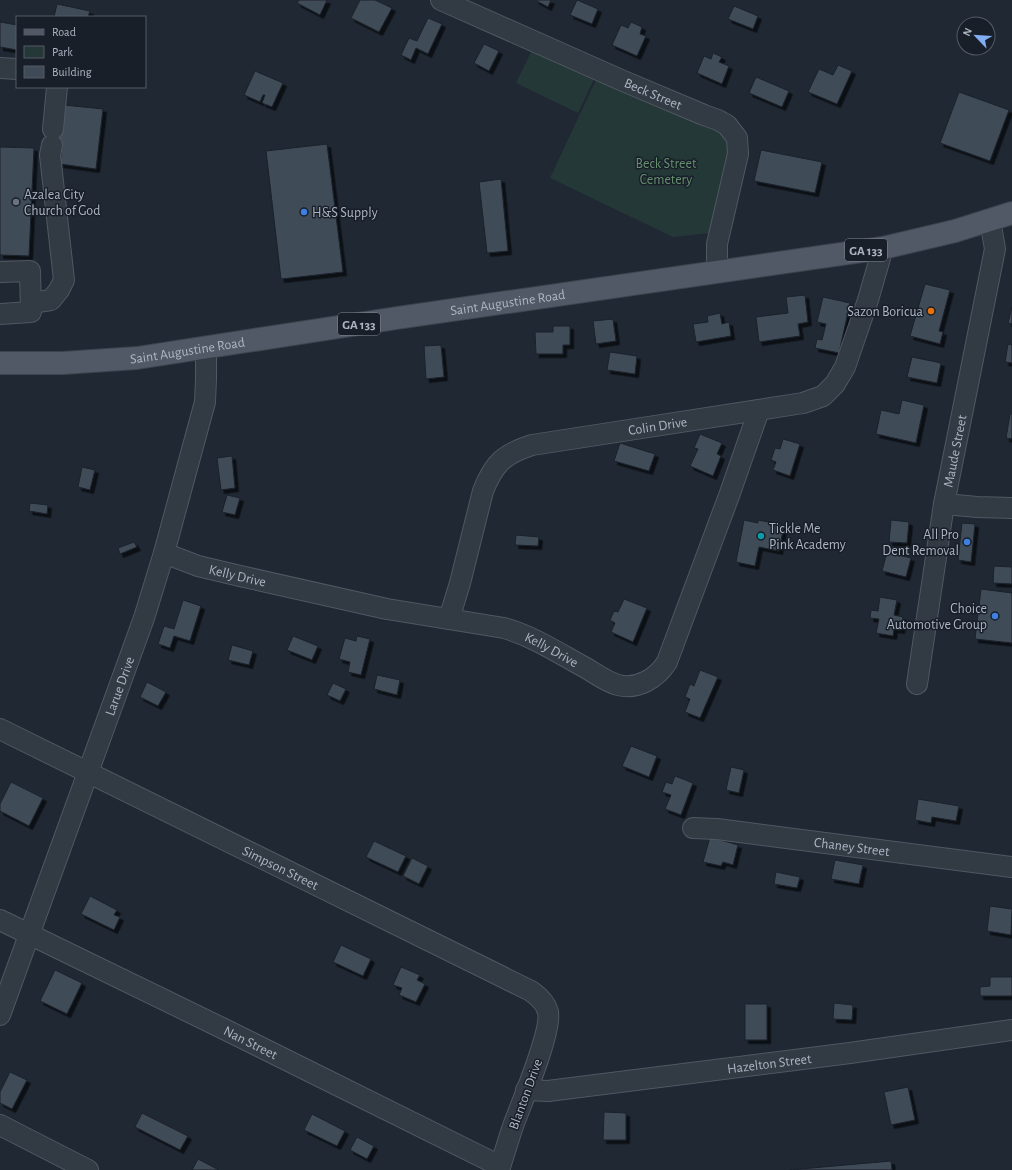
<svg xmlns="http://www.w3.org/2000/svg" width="1012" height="1170" viewBox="0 0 1012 1170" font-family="'Alegreya Sans',sans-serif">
<defs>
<filter id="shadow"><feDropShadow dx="3.5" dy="3.5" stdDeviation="0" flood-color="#0009"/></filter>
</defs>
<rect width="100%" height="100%" fill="#1f2833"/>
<path fill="#253838" d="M533 48 595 77 578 113 516 83Z
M597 78 723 134 729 145 731 157 710 233 673 237 550 178Z"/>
<path fill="#404b58" stroke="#1a212b" filter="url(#shadow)" d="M299 0H327L320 15 297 3Z
M360 0H375L392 8 379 32 351 18Z
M535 0H551L548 7Z
M577 0 598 9 592 24 570 15Z
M57 4 90 11 88 17H54Z
M734 6 758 16 753 29 728 19Z
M428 18 442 24 428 54 416 48 411 60 401 55 409 38 417 41Z
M0 22 17 25V50L0 47Z
M631 22 642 27 640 34 646 36 637 56 612 45 621 25 628 28Z
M484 44 499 51 489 71 474 63Z
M713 53 722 57 719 62 729 66 722 84 697 73 704 56 711 59Z
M838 65 852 71 837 104 808 92 819 69 833 75Z
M255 71 283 83 272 107 262 103 265 95H263L260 102 244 95Z
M756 77 789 91 782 107 749 93Z
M959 92 1009 110 990 161 940 143Z
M64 105 103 109 96 169 60 164 62 146 45 144 47 128Z
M327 144 343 272 281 279 266 151Z
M0 147 34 148 29 256 0 255Z
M761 150 822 162 815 193 754 181Z
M501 179 508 251 487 253 479 182Z
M925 284 950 290 939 331 943 332 940 344 910 336Z
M805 295 808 322 798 324 800 336 759 342 756 317 788 313 786 297Z
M823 297 850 303 839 353 815 348 817 339 822 340 826 324 817 322Z
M1012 307V324L1008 323Z
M720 313 722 324 729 322 731 336 696 342 693 324 708 322 707 316Z
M613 319 616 341 596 344 593 321Z
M553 326H570V345H563V354H536L535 332H553Z
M1008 344 1012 345V363L1005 362Z
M441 345 444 377 426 379 424 346Z
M610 352 637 356 635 374 607 370Z
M912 357 941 363 937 383 907 377Z
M902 400 924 405 916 443 876 434 881 410 899 414Z
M1010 414H1012V439L1006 438Z
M700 434 722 443 717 454 721 456 713 476 690 466 698 449 694 448Z
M783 439 800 444 790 476 773 470 776 462 771 460 775 448 780 449Z
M620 443 655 454 649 471 614 461Z
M232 456 235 488 221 490 217 458Z
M82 467 95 470 90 490 78 487Z
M227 495 240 498 235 515 222 512Z
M30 503 48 505 47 514 29 511Z
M744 520 758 523V520L784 525 779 551 759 547 755 566 736 562Z
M891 520 909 522 907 543 889 542Z
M962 523 975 524 971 562 958 560Z
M516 535 539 537 538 546 515 545Z
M134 542 137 547 120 554 118 548Z
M887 552 911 558 906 577 882 571Z
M994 566 1012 567V584L993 583Z
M981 589 1012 593V643L975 639Z
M880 597 897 600 894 615 903 617 901 630 894 629 893 636 876 633 879 619 870 618 871 610 878 611Z
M624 599 647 608 633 642 611 632 615 623 610 620 614 611 618 612Z
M183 600 201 606 190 641 174 636 170 648 158 644 164 626 174 629Z
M293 636 318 646 312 660 287 650Z
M357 636 370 639 361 675 348 672 350 662 339 659 345 638 356 641Z
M232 645 253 651 249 665 228 660Z
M700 670 718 677 700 718 685 712 690 699 685 697 690 684 694 686Z
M377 675 400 680 397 695 374 689Z
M147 682 166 692 158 706 140 697Z
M333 683 346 689 340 701 327 695Z
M631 746 657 756 649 777 622 766Z
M731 767 744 770 739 793 726 790Z
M675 776 693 783 681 815 665 809 671 795 662 792 666 782 672 784Z
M11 782 43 798 29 826 0 811V804Z
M918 799 959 806 956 821 932 817 931 823 915 820Z
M710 837 738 845 733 865 723 862 721 866 703 862Z
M374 841 406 856 398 872 366 857Z
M412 858 428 866 419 884 403 876Z
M835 860 863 865 859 884 831 879Z
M776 872 800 877 797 888 774 884Z
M90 896 117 910 114 915 120 917 114 930 81 914Z
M990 906 1012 909 1011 935 987 931Z
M341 945 371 959 363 976 333 962Z
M401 967 420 975 417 980 425 984 416 1002 399 995 402 988 393 985Z
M55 970 82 983 67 1014 40 1001Z
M990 977H1012V996H980V987L990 986Z
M834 1003 853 1005 852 1020 833 1019Z
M745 1004H767V1040H745Z
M10 1072 27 1080 12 1109 0 1103V1092Z
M908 1087 915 1120 891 1125 884 1092Z
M604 1112 626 1113V1140H603Z
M142 1113 188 1136 180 1150 135 1127Z
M312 1114 345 1131 337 1146 304 1130Z
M357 1137 374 1146 367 1159 350 1150Z
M198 1159 219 1170H192Z
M891 1161 892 1170H789Z"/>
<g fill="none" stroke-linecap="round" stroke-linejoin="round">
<defs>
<g id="minor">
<path id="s1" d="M441 0 621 80 704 115 718 120 727 125 737 138 738 154 717 244V271"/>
<path d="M0 68 17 69"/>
<path d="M53 129 57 87"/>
<path d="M0 272 30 271 31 312 0 314"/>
<path d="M31 303 51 300 59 290 64 280 50 155 52 145"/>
<path d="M944 504 977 507 1012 508"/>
<path id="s2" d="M164 553 198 566 240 576 387 609 504 628C533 636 560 654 586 668 596 674 607 682 618 685 638 690 657 678 667 662L730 493 759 410"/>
<path id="s3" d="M449 619 460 583 483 491C494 463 504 454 532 445L803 403 823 396 835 384 845 367 868 300 883 248"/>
<path id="s4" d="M917 684 944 504 995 249 990 220"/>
<path id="s5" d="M0 729 531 991C538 996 546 1003 548 1012 552 1032 521 1104 513 1126 508 1141 504 1155 499 1170"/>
<path id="s6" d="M693 828 717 829 1012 867"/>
<path id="s7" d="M0 920 222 1028 500 1166"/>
<path id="s8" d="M0 1015 144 618 164 553 205 402 206 379V348"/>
<path id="s9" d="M526 1090 548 1091 850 1053 1012 1030"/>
<path d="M0 1125 88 1170"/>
</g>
<g id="major">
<path id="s10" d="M0 363H63L137 358 397 318 883 248 955 231 1012 213"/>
</g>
</defs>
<use href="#minor" stroke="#505863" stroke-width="22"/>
<use href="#major" stroke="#3c434e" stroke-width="24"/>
<use href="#minor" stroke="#323a44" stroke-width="20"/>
<use href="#major" stroke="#505965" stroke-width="22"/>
</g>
<circle fill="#6b7280" stroke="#181f29" stroke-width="1.5" cx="16" cy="202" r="4"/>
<g fill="#3f7fe0" stroke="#181f29" stroke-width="1.5">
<circle cx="304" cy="212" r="4"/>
<circle cx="967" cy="542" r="4"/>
<circle cx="995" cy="616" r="4"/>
</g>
<circle fill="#e8710a" stroke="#181f29" stroke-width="1.5" cx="931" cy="311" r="4"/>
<circle fill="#0f9aa8" stroke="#181f29" stroke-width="1.5" cx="761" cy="536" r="4"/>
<g text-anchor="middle" stroke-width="3" stroke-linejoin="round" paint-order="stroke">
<g fill="#181f29" stroke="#808894" stroke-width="1">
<rect x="845" y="239" width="42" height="22" rx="3"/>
<rect x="338" y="313" width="42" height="22" rx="3"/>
</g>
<g font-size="13" font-weight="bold" fill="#acb5c2">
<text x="866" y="255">GA 133</text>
<text x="359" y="329">GA 133</text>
</g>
<g font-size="14" fill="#acb5c2" stroke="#181f29">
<text dy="5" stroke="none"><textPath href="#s1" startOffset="232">Beck Street</textPath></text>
<text dy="5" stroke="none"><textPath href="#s10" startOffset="512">Saint Augustine Road</textPath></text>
<text dy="5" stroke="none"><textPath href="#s10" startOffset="188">Saint Augustine Road</textPath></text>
<text dy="5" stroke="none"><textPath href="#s3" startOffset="330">Colin Drive</textPath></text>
<text dy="5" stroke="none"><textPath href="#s4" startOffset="236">Maude Street</textPath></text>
<text dy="5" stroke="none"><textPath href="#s2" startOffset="77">Kelly Drive</textPath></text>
<text dy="5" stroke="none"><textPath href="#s2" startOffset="401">Kelly Drive</textPath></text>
<text dy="5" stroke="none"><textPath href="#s8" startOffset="350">Larue Drive</textPath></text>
<text dy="5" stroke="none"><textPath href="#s6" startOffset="160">Chaney Street</textPath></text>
<text dy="5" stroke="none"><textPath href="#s5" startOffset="313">Simpson Street</textPath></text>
<text dy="5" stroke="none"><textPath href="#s7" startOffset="279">Nan Street</textPath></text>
<text dy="5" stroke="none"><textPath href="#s9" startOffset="245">Hazelton Street</textPath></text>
<text transform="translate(525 1094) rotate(-70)" y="5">Blanton Drive</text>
</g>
<g font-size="14" fill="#66906f" stroke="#181f29">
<text x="666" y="168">Beck Street<tspan x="666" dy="16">Cemetery</tspan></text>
</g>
<g font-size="14" fill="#acb5c2" stroke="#181f29" text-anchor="start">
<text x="24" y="199">Azalea City<tspan x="24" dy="16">Church of God</tspan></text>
<text x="312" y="217">H&amp;S Supply</text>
<text x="923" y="316" text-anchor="end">Sazon Boricua</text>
<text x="769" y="533">Tickle Me<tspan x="769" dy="16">Pink Academy</tspan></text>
<text x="959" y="539" text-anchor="end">All Pro<tspan x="959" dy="16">Dent Removal</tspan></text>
<text x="987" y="613" text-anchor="end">Choice<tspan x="987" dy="16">Automotive Group</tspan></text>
</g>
</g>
<rect x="16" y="16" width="130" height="72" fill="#181f29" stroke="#535b66"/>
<rect x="24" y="29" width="20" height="6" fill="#505965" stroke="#535b66"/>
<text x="52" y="36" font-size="12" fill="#acb5c2">Road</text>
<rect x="24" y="46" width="20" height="12" fill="#253838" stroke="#535b66"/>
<text x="52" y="56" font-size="12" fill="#acb5c2">Park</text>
<rect x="24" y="66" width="20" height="12" fill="#404b58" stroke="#535b66"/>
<text x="52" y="76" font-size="12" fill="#acb5c2">Building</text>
<g transform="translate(976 36) rotate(295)"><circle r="19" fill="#181f29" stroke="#535b66"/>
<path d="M0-3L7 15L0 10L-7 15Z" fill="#81adf2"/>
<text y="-6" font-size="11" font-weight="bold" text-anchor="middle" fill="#acb5c2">N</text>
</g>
</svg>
